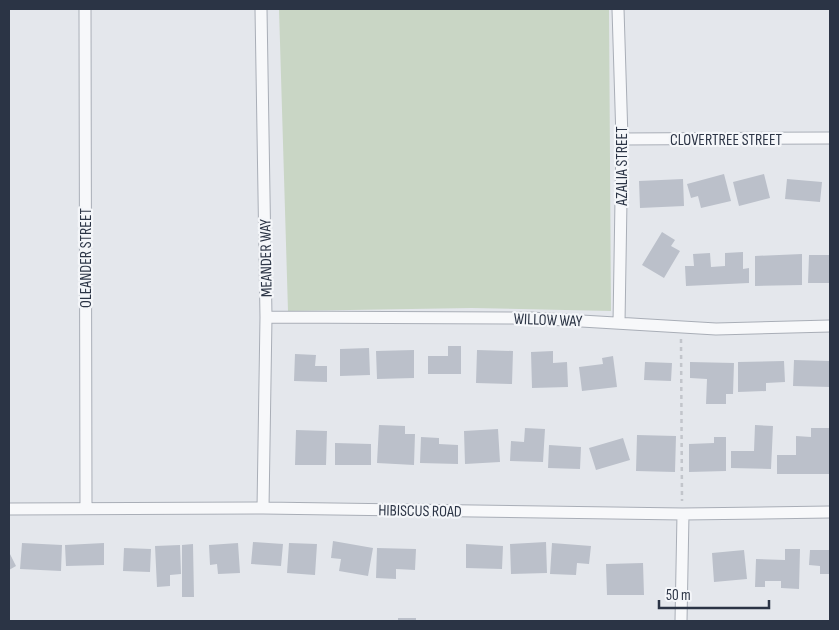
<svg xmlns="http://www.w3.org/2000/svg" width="839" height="630" viewBox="0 0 839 630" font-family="'Sofia Sans Condensed',sans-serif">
<rect width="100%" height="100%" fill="#e4e7ec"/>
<path fill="#c9d6c5" d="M279 9H609L611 311 472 308 288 311Z"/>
<path fill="#bbc0ca" d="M724 174 731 201 701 208 698 196 691 198 687 184Z
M764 174 770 198 739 206 733 182Z
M683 179 684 206 640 208 639 181Z
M787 179 822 182 820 202 785 199Z
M662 232 675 240 671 246 680 251 664 278 642 265Z
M743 252V269L749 268V283L686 286 685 266H694L693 254 710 253 711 267 725 266V253Z
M802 254V285L755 286V256Z
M809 255H830V283H808Z
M448 346H461V374H428V356H448Z
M369 348 370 375 340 376V349Z
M414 350V378L377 379 376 351Z
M477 350 513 351 512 384 476 383Z
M553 351V363L567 362 568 387 532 388 531 352Z
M295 354 316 355 315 366H327V382L294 381Z
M613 356 617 387 582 391 579 367 603 364 602 358Z
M794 360 830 361V387L793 386Z
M784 361 785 382 766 383V391L738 392V362Z
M645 362 672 363 671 381 644 380Z
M690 362 734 363 733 394H726V404H706L707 379 690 378Z
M379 425 405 426V434H415L414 465 377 463Z
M755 425 773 426 771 469 731 468V451H754Z
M525 428 545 429 543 462 510 461 511 441 524 442Z
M811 428H830V474H777V455H796V436L811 437Z
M498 429 500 462 465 464 464 431Z
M296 430 327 431 326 465H295Z
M637 435 676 436 675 472 636 471Z
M421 437 439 438V444L458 445V464L420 463Z
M714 437H726V471L689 472V444L714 443Z
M623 438 630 460 596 470 589 448Z
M335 443 371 444V465H335Z
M549 445 581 447 580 469 548 468Z
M333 541 373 548 368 576 339 571 341 559 331 558Z
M253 542 283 544 281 566 251 564Z
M546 542 547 573 511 574 510 544Z
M22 543 62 545 61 571 20 569Z
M104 543V565L66 566 65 545Z
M238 543 240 573 218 574 217 564 210 565 209 545Z
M289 543 317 544 315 575 287 573Z
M552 543 591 546 589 564 577 563 576 575 550 574Z
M193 544 194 597H182V545Z
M466 544 503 546 502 569 466 568Z
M180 545 181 574 170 575V586L157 587 155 546Z
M124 548 151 549 150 572 123 571Z
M377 548 416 549 415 570 396 569V579L376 578Z
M785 549H800L799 589 781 588V581H765V587H755L756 559 785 560Z
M744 550 747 579 714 582 712 553Z
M810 550H830V574H820V566L809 565Z
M9 552 16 566 9 570Z
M643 563 644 595H607L606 564Z
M398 618H416V621H398Z"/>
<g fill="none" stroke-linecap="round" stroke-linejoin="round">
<defs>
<path id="minor" d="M85 9 86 508
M261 9 266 317 263 508
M618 9 622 139 619 323
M622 139 830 138
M266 317 531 318 716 329 830 326
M9 509 263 508 683 514 830 512
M681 621 683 514"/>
</defs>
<use href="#minor" stroke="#a9aeb7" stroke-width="13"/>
<path stroke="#c2c5cb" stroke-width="2.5" stroke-dasharray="4 4" stroke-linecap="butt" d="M681 339 682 501"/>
<use href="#minor" stroke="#f7f8fa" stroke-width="11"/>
</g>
<g text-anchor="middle" stroke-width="4.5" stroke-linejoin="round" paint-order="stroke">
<g font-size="16" fill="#2b3445" stroke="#f4f6f9">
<text x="726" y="145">CLOVERTREE STREET</text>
<text transform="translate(621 166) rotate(-90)" y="6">AZALIA STREET</text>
<text transform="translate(85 258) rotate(-90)" y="6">OLEANDER STREET</text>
<text transform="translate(265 258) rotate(-91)" y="6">MEANDER WAY</text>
<text transform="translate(548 319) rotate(2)" y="6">WILLOW WAY</text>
<text transform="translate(420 510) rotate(1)" y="6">HIBISCUS ROAD</text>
</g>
</g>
<rect width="839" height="630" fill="none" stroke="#2b3445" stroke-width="20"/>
<path d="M659 600v8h110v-8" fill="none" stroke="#2b3445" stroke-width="2.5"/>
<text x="666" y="600" font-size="15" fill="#2b3445" stroke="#f4f6f9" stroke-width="4" paint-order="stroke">50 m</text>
</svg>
